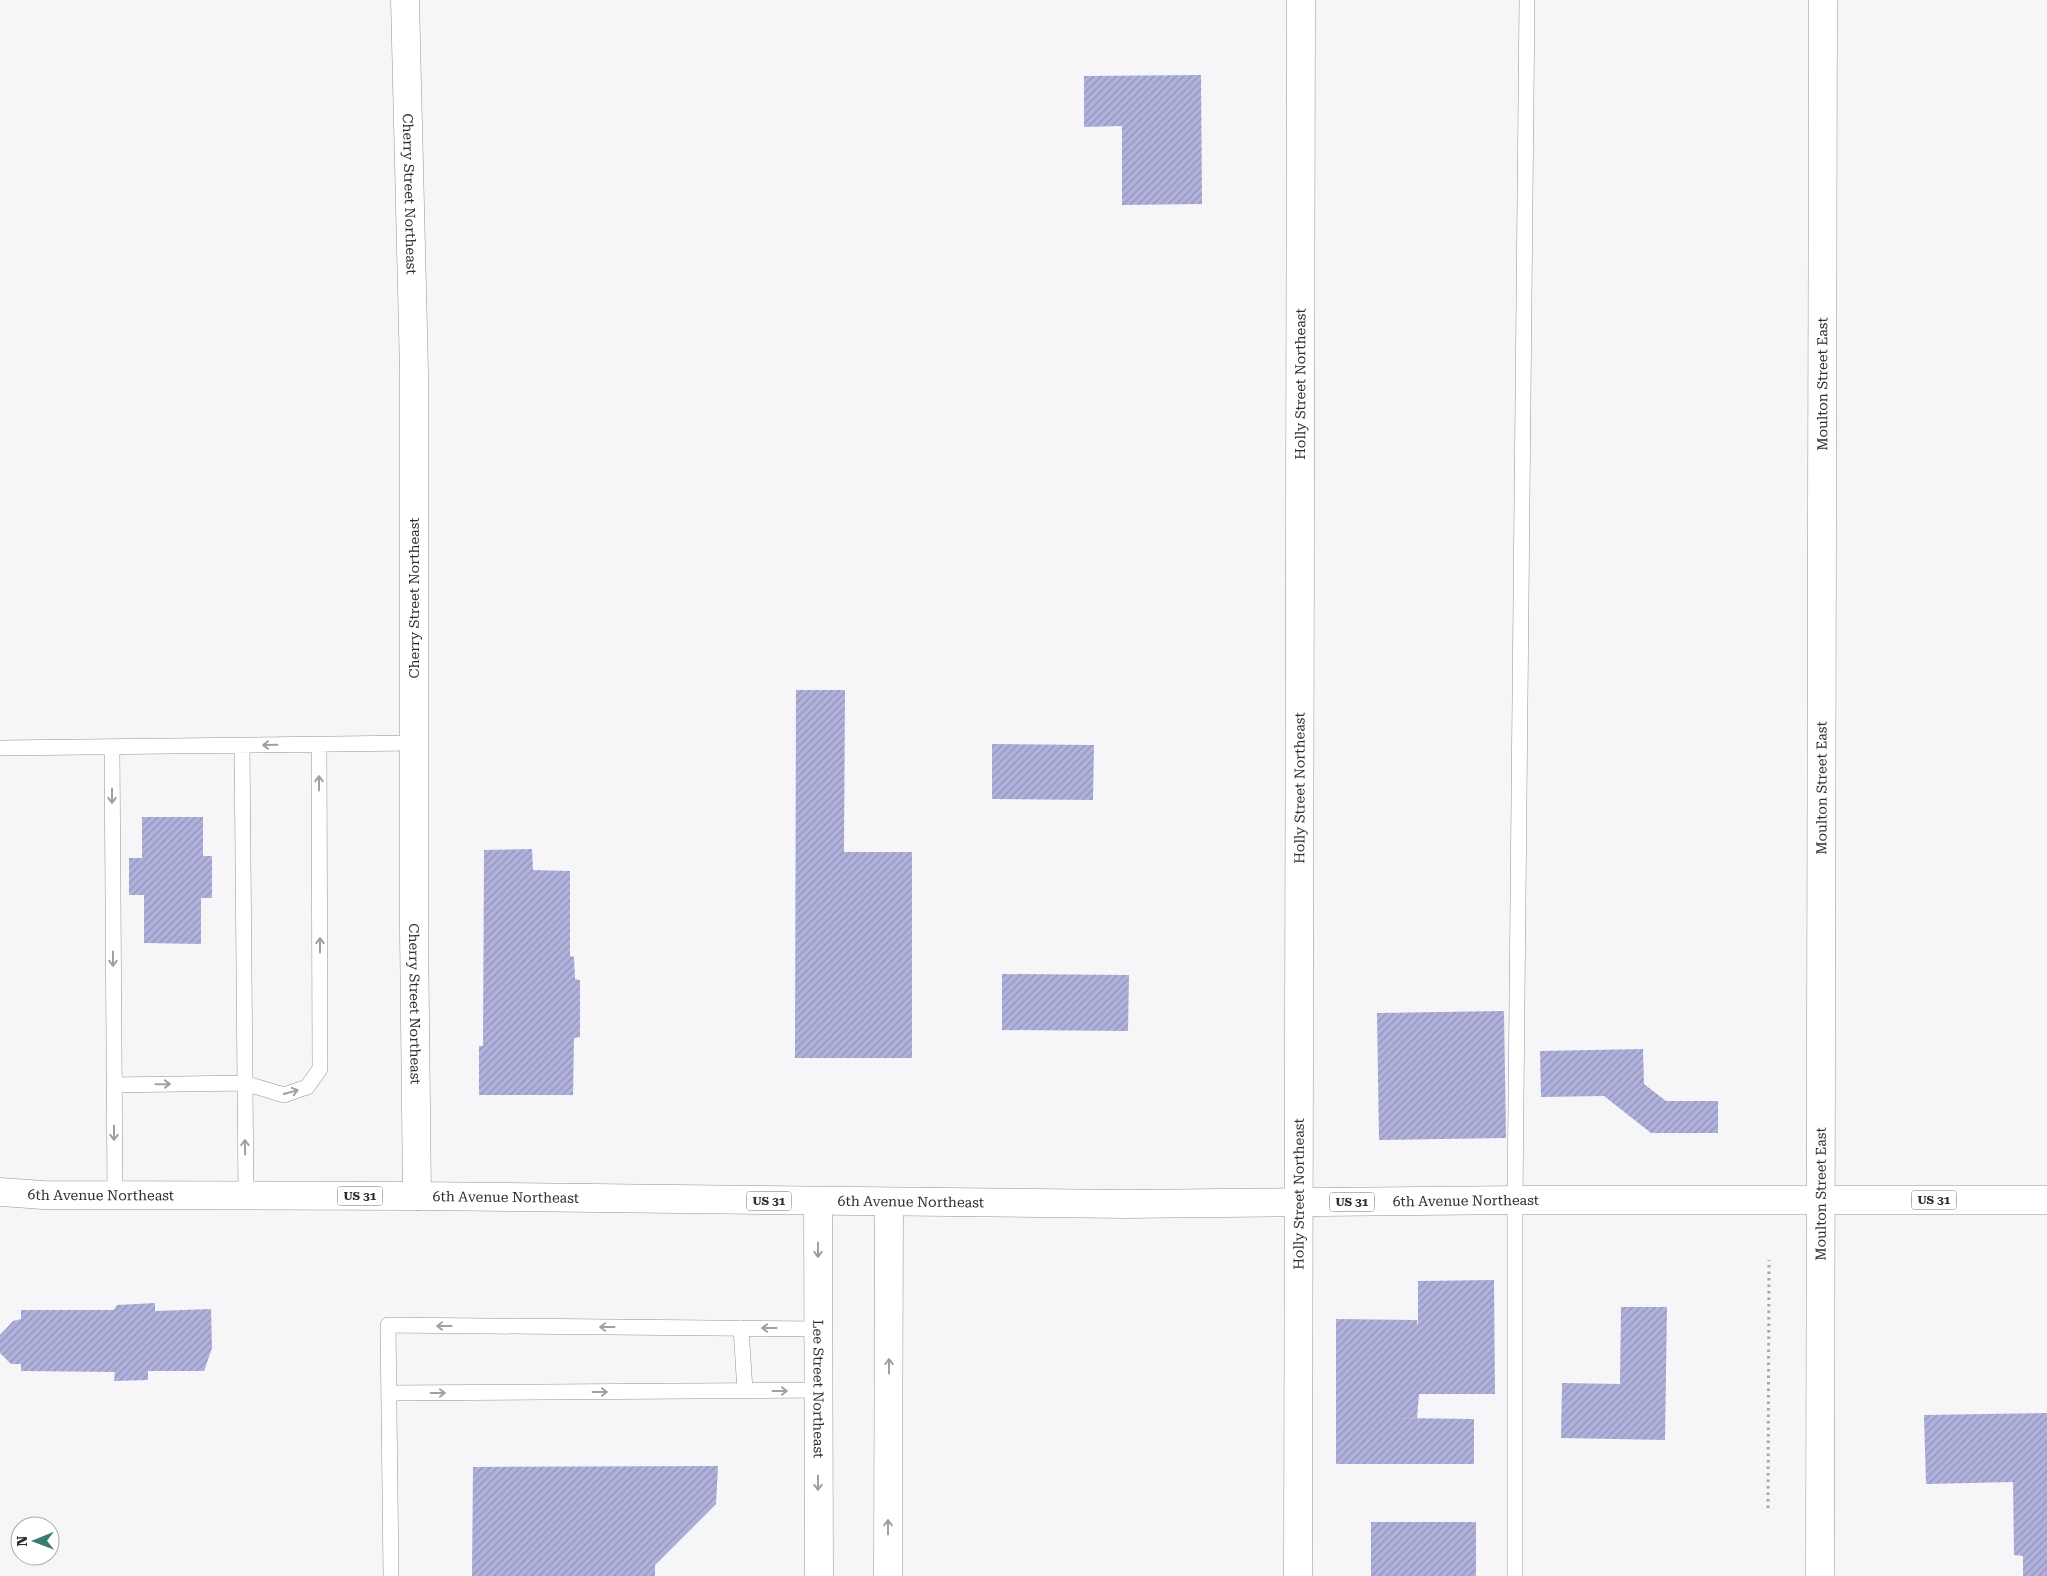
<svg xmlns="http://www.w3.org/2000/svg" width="2047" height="1576" viewBox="0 0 2047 1576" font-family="'Roboto Serif',serif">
<defs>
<pattern id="building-hatch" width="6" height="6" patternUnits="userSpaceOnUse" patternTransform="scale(1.25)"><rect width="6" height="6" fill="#b0b2dd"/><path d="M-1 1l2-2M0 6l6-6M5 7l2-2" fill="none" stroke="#9091b4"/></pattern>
</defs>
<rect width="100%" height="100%" fill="#f6f6f8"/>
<path fill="url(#building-hatch)" d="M1201 75 1202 204 1122 205V126L1084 127V76Z
M796 690H845L844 852H912V1058H795Z
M992 744 1094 745 1093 800 992 799Z
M142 817H203V856H212V898H201V944L144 943V895H129V858H142Z
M532 849 533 870 570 871V956L574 957 575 979 580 980V1037L574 1038 573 1095H479V1046H483L484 850Z
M1002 974 1129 975 1128 1031 1002 1030Z
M1504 1011 1506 1138 1379 1140 1377 1013Z
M1643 1049 1644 1084 1666 1101H1718V1133H1651L1604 1096 1541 1097 1540 1051Z
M1494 1280 1495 1394H1419L1417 1418H1395L1474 1419V1464H1336V1319L1417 1320 1418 1327V1281Z
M155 1303V1311L211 1309 212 1348 204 1371H148V1380L114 1381 115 1372 21 1371V1364H11L0 1353V1335L13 1321 21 1319V1310H114L117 1305Z
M1621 1307H1667L1665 1440 1561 1438 1562 1383 1620 1384Z
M2047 1413V1576H2023V1556L2014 1555 2013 1482 1926 1484 1924 1415Z
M718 1466 716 1504 655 1565V1576H472L473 1467Z
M1371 1522H1476V1576H1371Z"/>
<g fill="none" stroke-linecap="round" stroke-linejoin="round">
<defs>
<path id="lane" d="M242 745 246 1195
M112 747 115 1195
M0 748 414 743
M114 1085 244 1083 284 1095 307 1087 320 1069 319 744
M741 1328 745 1391
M389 1393 818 1390
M391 1576 388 1325 818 1329
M1515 1576V1200L1527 0"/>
<g id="street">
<path id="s1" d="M405 0 414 371V931L417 1196"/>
<path id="s2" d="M1298 1576 1301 0"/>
</g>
<g id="secondary">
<path id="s3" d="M818 1201 819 1576"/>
<path d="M888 1576 889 1202"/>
<path id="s4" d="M1820 1576 1823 0"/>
</g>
<g id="primary">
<path id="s5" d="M0 1192 43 1195 417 1196 1124 1204 1521 1200H2047"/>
</g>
</defs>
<use href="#lane" stroke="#939496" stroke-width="16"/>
<use href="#street" stroke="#939496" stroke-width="29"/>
<use href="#secondary" stroke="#939496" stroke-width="29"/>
<use href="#primary" stroke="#939496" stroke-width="29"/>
<path stroke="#a7a7a8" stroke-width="3" stroke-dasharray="2.5 4" stroke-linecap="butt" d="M1768 1508 1769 1260"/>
<use href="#lane" stroke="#fff" stroke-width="15"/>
<use href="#street" stroke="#fff" stroke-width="28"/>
<use href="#secondary" stroke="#fff" stroke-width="28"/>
<use href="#primary" stroke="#fff" stroke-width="28"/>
</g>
<defs><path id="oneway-shaft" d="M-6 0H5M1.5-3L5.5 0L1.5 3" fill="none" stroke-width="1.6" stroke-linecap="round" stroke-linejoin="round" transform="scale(1.25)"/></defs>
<g stroke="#a0a0a1">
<use href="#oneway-shaft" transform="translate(270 745) rotate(179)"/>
<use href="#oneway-shaft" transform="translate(319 783) rotate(-90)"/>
<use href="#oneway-shaft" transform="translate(112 796) rotate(90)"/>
<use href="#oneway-shaft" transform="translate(320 945) rotate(-90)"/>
<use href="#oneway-shaft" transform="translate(113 959) rotate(90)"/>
<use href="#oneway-shaft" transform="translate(163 1084) rotate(-1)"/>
<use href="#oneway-shaft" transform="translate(291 1092) rotate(-15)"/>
<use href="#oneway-shaft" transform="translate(114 1133) rotate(90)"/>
<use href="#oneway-shaft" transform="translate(245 1147) rotate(-91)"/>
<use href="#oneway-shaft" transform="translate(818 1250) rotate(90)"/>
<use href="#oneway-shaft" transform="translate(444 1326) rotate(-180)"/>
<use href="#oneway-shaft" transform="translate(607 1327) rotate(-180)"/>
<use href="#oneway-shaft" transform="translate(769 1328) rotate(-180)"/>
<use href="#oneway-shaft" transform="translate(889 1366) rotate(-90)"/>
<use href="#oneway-shaft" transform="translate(780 1391)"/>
<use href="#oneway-shaft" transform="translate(600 1392)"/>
<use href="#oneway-shaft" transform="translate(438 1393)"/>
<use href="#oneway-shaft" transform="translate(818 1483) rotate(90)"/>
<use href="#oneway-shaft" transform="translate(888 1527) rotate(-90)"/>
</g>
<g text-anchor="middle" stroke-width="4" stroke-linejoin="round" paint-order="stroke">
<g fill="#fff" stroke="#6c6c6d" stroke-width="1">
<rect x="337.5" y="1186.5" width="45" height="19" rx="4"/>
<rect x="1911.5" y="1190.5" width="45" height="19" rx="4"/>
<rect x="746.5" y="1191.5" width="45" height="19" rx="4"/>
<rect x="1329.5" y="1192.5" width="45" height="19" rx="4"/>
</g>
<g font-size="12" font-weight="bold" fill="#2d2d2e">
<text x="360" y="1200">US 31</text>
<text x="1934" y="1204">US 31</text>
<text x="769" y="1205">US 31</text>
<text x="1352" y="1206">US 31</text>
</g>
<g font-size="14" fill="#2d2d2e" stroke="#fff">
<text dy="5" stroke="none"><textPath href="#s1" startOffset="194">Cherry Street Northeast</textPath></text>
<text dy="5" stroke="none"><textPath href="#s2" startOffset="1192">Holly Street Northeast</textPath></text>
<text dy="5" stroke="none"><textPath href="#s4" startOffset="1192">Moulton Street East</textPath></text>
<text transform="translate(414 598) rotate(-90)" y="5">Cherry Street Northeast</text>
<text dy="5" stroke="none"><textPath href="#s2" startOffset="788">Holly Street Northeast</textPath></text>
<text dy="5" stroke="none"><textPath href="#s4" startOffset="788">Moulton Street East</textPath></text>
<text dy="5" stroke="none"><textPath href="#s1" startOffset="1004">Cherry Street Northeast</textPath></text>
<text dy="5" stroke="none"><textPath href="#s2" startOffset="382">Holly Street Northeast</textPath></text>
<text dy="5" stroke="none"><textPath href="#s4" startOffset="382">Moulton Street East</textPath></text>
<text dy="5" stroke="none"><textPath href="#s5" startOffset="101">6th Avenue Northeast</textPath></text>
<text dy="5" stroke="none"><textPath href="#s5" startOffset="506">6th Avenue Northeast</textPath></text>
<text dy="5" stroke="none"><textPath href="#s5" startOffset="1466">6th Avenue Northeast</textPath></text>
<text dy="5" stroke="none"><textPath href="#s5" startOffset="911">6th Avenue Northeast</textPath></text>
<text dy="5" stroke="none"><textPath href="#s3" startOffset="188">Lee Street Northeast</textPath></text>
</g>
</g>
<g transform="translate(35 1541) rotate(269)"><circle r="24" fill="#ffffff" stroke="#ababab"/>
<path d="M0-4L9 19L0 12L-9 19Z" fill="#397d71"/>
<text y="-8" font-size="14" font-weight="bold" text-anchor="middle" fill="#2d2d2e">N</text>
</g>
</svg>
